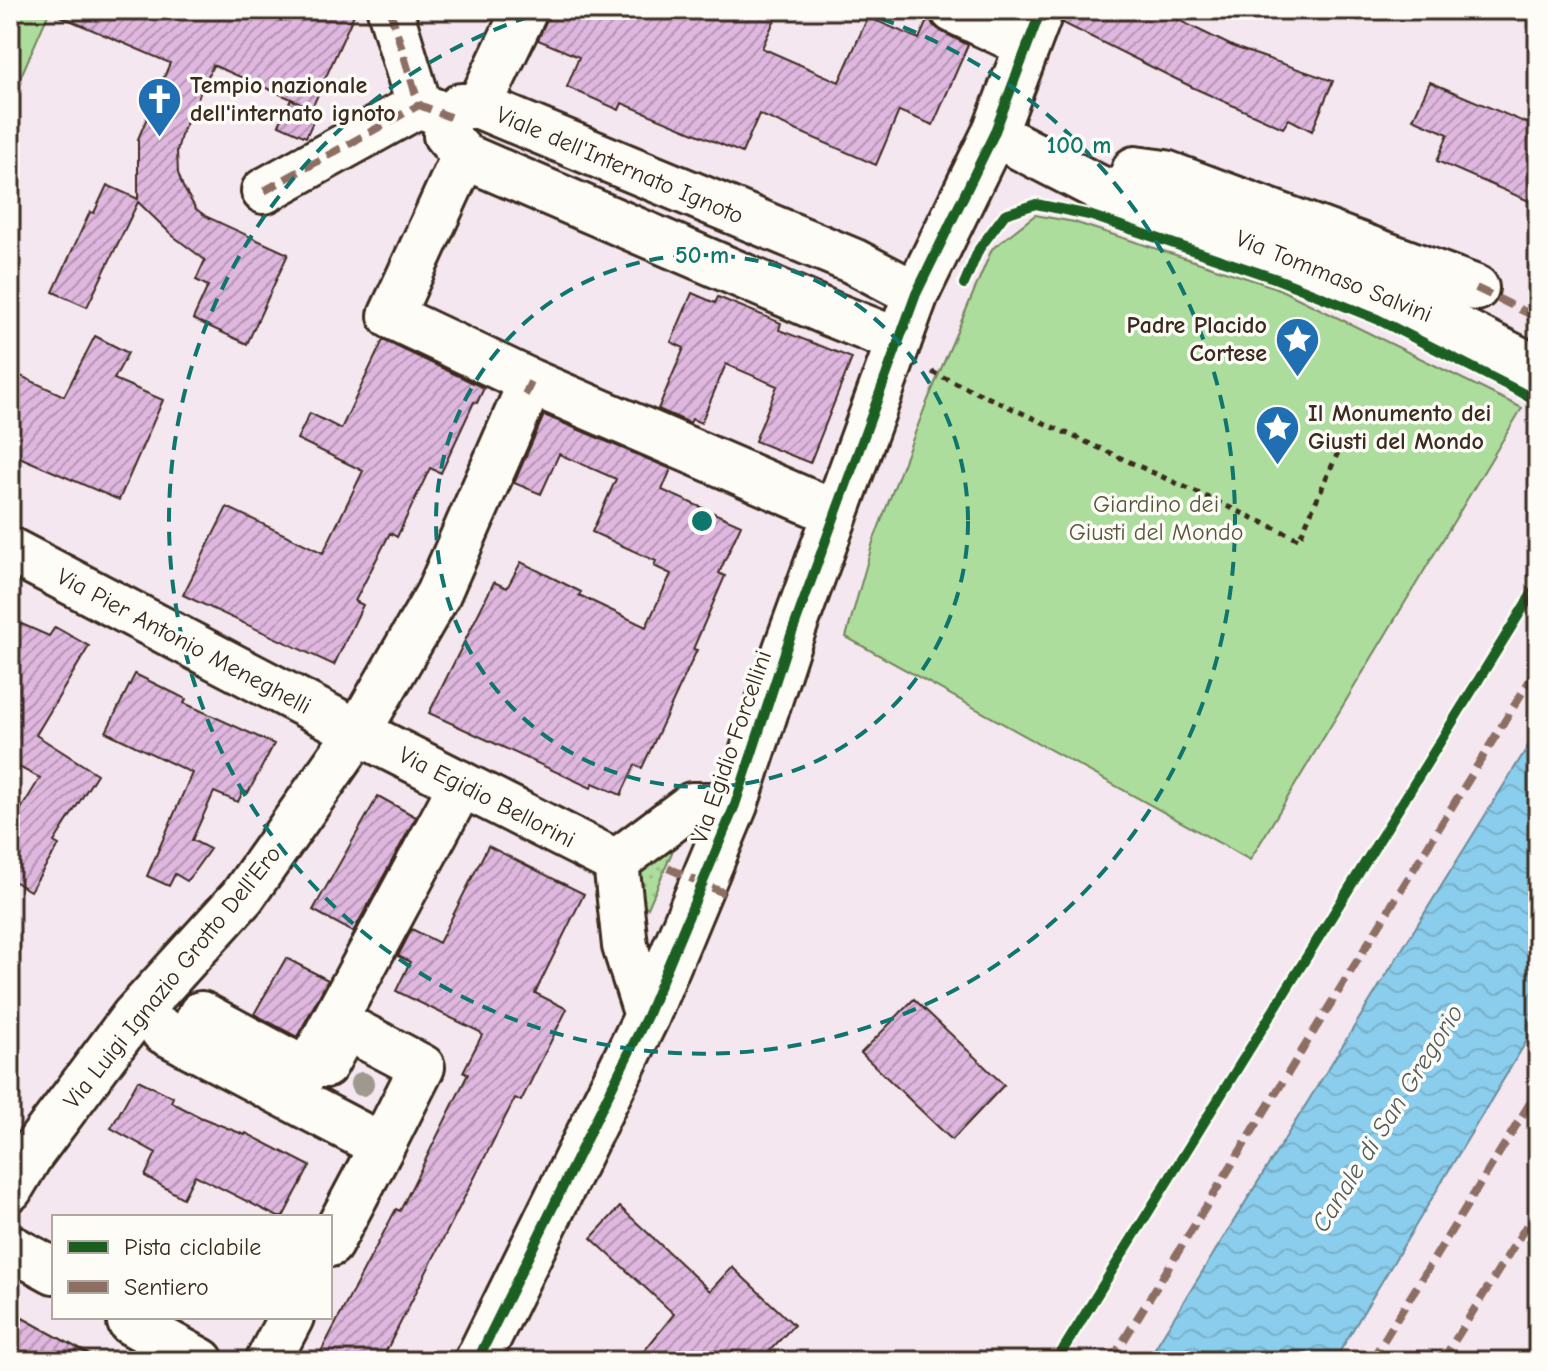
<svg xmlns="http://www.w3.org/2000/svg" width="1548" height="1371" viewBox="0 0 1548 1371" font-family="'Comic Neue',sans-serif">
<defs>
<pattern id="grass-dots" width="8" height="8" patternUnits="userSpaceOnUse" patternTransform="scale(2)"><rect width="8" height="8" fill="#addd9d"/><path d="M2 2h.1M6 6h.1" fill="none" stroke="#96be87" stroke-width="1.8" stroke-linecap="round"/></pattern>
<pattern id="water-waves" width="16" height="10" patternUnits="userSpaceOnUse" patternTransform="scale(2)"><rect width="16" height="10" fill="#8acdec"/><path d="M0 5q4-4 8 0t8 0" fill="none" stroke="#78b0ca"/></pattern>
<pattern id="building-hatch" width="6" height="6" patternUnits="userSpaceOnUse" patternTransform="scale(2)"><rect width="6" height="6" fill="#dfb7df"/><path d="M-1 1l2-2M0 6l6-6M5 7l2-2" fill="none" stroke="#b695b4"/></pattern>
</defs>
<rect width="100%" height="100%" fill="#f4e7f0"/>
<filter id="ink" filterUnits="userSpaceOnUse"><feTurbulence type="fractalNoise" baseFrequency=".0125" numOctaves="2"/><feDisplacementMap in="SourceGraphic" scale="16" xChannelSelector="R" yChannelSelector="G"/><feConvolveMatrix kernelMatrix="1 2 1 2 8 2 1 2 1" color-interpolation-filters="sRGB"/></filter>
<g filter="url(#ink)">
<path fill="url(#grass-dots)" stroke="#74845e" stroke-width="2" d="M680 834 648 908 641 902V858Z"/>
<path fill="#addd9d" stroke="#74845e" stroke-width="2" d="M10 10H50L10 101Z
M1035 215 1074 222 1277 288 1522 408 1250 860 846 637 873 542 927 402 992 249Z"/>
<path fill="url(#water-waves)" stroke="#6a8c9a" stroke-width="2" d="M1538 730V1022L1334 1361H1147Z"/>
<path fill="url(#building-hatch)" stroke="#3b2a1e" stroke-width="2" d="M46 10H356L312 108 213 65 181 135 177 151 178 173 183 187 196 209 207 217 288 254 247 344 193 319 208 286 196 280 205 260 173 236 138 202 87 307 53 292 90 212 94 213 107 185 138 199V139L170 63Z
M550 10H779L762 48 839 82 868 17 919 39 929 16 933 25 942 32 968 45 933 125 899 111 876 165 759 114 742 153 622 103 619 110 567 87 579 57 538 40Z
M1065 10H1158L1234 47 1333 81 1312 131 1289 119 1283 128 1194 88 1063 23Z
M1430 82 1538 128V205L1437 161 1448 134 1413 119Z
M291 99 318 111 306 137 279 125Z
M692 293 715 303 718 297 781 323 779 330 852 358 810 463 755 441 777 386 726 364 701 423 692 419 690 423 658 409 684 348 671 342Z
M95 336 128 353 114 379 163 400 119 500 10 453V371L64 396Z
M383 340 484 388 477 403 474 402 441 473 430 468 397 537 390 533 355 601 363 605 334 665 183 595 227 507 323 553 363 471 297 439 310 413 341 429Z
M544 415 671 469 662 490 741 525 719 573 725 576 693 649 697 650 642 768 635 765 621 795 593 783 591 788 429 713 494 582 507 588 521 562 581 592 579 595 646 627 671 574 654 566 656 561 592 532 616 479 559 454 541 494 514 483Z
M10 619 49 636 55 627 89 646 36 735 97 774 54 842 59 845 30 891 10 879V827L40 778 17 766 10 778Z
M135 674 186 699 184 703 274 744 248 793 243 791 238 802 214 792 192 840 210 849 187 881 175 874 169 886 147 876 192 773 106 732Z
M378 796 416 817 353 932 313 910Z
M488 846 584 894 535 993 567 1009 521 1101 515 1098 381 1361H316L396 1209 400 1211 468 1074 463 1072 482 1035 480 1032 396 991 410 962 398 956 412 929 439 943Z
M286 958 328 980 297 1037 254 1014Z
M914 999 1004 1085 952 1140 861 1053Z
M138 1080 173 1097 171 1102 200 1117 245 1135 246 1133 310 1166 283 1217H278L195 1175 183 1198 145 1176 156 1153 111 1128Z
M620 1207 710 1291 732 1267 794 1325 760 1361H636L674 1314 591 1238Z
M19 1316 101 1361H10V1334Z"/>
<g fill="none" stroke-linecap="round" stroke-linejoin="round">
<defs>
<path id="minor" d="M390 10 419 105 444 115
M953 10 1027 45
M479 106 525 10
M994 134 1099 188 1288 254 1418 308 1538 369
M464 156 391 316 531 382 835 513
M264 191 419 105
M1124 195 1135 169 1165 173 1476 288
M899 341 831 314 464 156 446 135 450 117 461 106H479L853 261 916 294
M10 550 358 732 616 862
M647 1016 625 946 616 862 692 805H735
M163 1031 382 1146 330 1244
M187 1044 201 1014 307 1071 451 804 458 782
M325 1065 346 1027 422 1067 382 1146
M10 1189 31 1154 134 1016 242 897 358 732 438 594 531 382
M10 1247 54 1271
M133 1317 130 1322 201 1361
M268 1361 291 1317
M477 1361 647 1016 735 805 786 649 916 294 994 134 1041 10"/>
</defs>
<use href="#minor" stroke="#3b2a1e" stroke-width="50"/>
<path stroke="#3b2a1e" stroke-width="5" stroke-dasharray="6 6" stroke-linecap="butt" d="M932 372 1299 539 1340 448"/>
<use href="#minor" stroke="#fdfcf7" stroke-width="44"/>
<path stroke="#8d6e63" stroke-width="8" stroke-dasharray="16 8" stroke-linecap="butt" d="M390 10 419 105 450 117
M264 191 419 105
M1476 288 1538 318
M525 395 531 382
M668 868 724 893
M1111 1361 1538 667
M1371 1361 1538 1090
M1442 1361 1538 1207"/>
<defs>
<path id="cycleway" d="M964 284 979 249 1005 214 1036 204 1089 215 1277 279 1377 319 1538 401
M477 1361 647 1016 735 805 786 649 916 294 994 134 1041 10
M1056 1361 1538 584"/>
</defs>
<use href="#cycleway" stroke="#fdfcf7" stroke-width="15"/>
<use href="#cycleway" stroke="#1b5e20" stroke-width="10"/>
</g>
<circle fill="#9e988e" cx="362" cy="1084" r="12"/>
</g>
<g fill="none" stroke="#0f766e" stroke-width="4" stroke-dasharray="14 10">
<circle cx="702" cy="521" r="266"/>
<path d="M858 11A533 533 0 1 1 546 11"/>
</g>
<defs>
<symbol id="church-pin" viewBox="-11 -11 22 30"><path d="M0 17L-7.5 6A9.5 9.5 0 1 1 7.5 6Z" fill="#1f6fb2" stroke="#fdfcf7"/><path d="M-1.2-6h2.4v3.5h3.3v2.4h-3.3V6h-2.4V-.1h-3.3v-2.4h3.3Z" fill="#fff"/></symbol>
<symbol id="sight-pin" viewBox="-11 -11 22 30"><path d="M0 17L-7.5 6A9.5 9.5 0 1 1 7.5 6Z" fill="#1f6fb2" stroke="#fdfcf7"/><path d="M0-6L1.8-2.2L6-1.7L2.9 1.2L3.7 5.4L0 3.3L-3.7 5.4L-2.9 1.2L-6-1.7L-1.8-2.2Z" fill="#fff"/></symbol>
</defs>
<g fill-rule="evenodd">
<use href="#church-pin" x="134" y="74" width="51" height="69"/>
<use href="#sight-pin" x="1272" y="314" width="51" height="69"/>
<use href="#sight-pin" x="1252" y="402" width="51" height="69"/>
</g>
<g text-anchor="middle" stroke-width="7" stroke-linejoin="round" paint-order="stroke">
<g font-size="24" font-weight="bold" fill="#3b2a1e" stroke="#fdfcf7" text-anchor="start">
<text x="190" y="93">Tempio nazionale<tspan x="190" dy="28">dell'internato ignoto</tspan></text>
<text x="1267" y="333" text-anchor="end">Padre Placido<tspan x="1267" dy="28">Cortese</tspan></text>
<text x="1308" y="421">Il Monumento dei<tspan x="1308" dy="28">Giusti del Mondo</tspan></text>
</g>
<g font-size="24" fill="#3b2a1e" stroke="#fdfcf7">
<text transform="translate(620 165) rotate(23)" y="8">Viale dell'Internato Ignoto</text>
<text transform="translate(1334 276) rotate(22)" y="8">Via Tommaso Salvini</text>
<text transform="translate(184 641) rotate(28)" y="8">Via Pier Antonio Meneghelli</text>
<text transform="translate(731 747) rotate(-71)" y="8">Via Egidio Forcellini</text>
<text transform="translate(487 797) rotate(27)" y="8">Via Egidio Bellorini</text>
<text transform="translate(172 977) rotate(-51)" y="8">Via Luigi Ignazio Grotto Dell'Ero</text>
</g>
<g font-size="24" fill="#58573e" stroke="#fdfcf7">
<text x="1156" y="512">Giardino dei<tspan x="1156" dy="28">Giusti del Mondo</tspan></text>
</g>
<g font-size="26" font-style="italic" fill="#535b5c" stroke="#fdfcf7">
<text transform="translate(1387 1118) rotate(-58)" y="9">Canale di San Gregorio</text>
</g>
</g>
<circle cx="702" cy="521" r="12" fill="#0f766e" stroke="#fdfcf7" stroke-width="4"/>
<g font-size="24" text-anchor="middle" font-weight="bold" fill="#0f766e" stroke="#fdfcf7" stroke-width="7" stroke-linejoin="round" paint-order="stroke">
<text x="1079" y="153">100 m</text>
<text x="702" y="263">50 m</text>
</g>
<rect width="1548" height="1371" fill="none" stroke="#fdfcf7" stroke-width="40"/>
<rect x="20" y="20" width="1508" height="1331" fill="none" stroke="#3b2a1e" stroke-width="3" filter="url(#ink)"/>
<rect x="52" y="1215" width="280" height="104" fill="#fdfcf7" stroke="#afa8a0" stroke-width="2"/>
<rect x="68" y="1241" width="40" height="12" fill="#1b5e20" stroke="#afa8a0" stroke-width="2"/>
<text x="124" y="1255" font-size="24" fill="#3b2a1e">Pista ciclabile</text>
<rect x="68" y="1281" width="40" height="12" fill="#8d6e63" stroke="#afa8a0" stroke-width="2"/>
<text x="124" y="1295" font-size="24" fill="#3b2a1e">Sentiero</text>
</svg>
